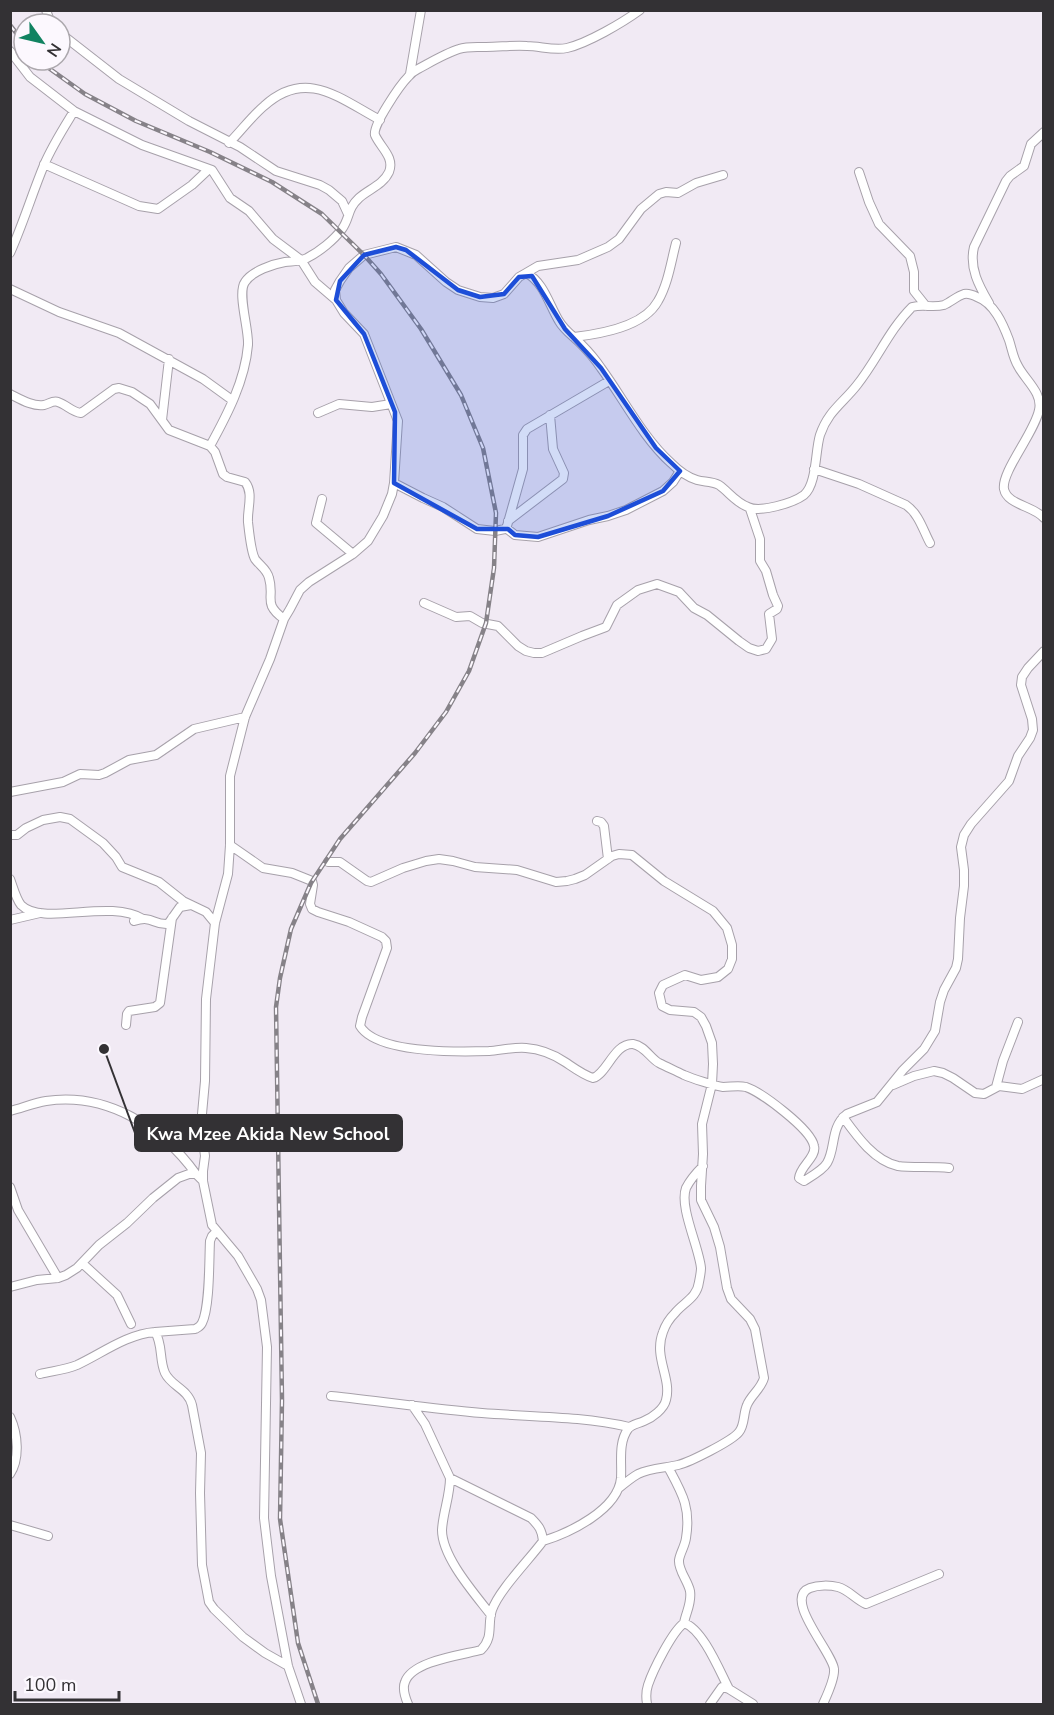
<svg xmlns="http://www.w3.org/2000/svg" width="1054" height="1715" viewBox="0 0 1054 1715" font-family="'Nunito Sans',sans-serif">
<rect width="100%" height="100%" fill="#f1eaf4"/>
<g fill="none" stroke-linecap="round" stroke-linejoin="round">
<defs>
<path id="minor" d="M46 10 51 24
M60 33 119 79 189 121 240 147 276 171 320 185 329 190 342 201 348 214
M10 51 30 77 74 111 142 145 212 170 230 198 249 211 273 239 301 260 315 282 336 300
M410 74 421 10
M229 143C241 131 251 117 264 106 306 68 339 98 380 120
M44 164 139 206 158 209 192 185 209 169
M859 172 869 202 879 224 910 256 914 272V291L926 306
M10 253C23 224 32 194 44 165 52 146 63 129 74 111
M526 273 538 266 578 260 608 247 619 239 641 209 659 194 666 192 678 193 696 183 723 175
M10 289 59 312 119 333 203 379 232 400
M989 303C979 286 969 268 974 247L1006 181 1010 176 1024 166 1031 144 1044 132
M574 337C600 334 644 327 658 301 668 284 671 262 676 243
M10 394C20 399 33 407 44 405 49 404 53 400 58 402 67 405 72 412 81 413L114 389 119 388 132 392 150 404 169 430 210 446 215 452 223 474 227 477 245 482C254 493 247 509 248 522 249 531 251 552 255 559 260 566 267 569 269 578 275 598 262 603 284 619
M318 413 339 404 372 407 391 404
M162 420 169 359
M210 446C227 415 245 381 248 345 249 329 237 293 245 282 252 271 273 264 285 262 292 261 300 262 307 258 319 252 334 240 342 229 350 218 347 209 359 198 369 189 383 185 389 172 395 157 380 147 375 135 372 126 400 85 408 77 411 73 414 71 418 69 431 62 446 53 459 49 468 46 477 47 486 47 500 47 513 45 527 46 540 46 554 51 567 48 588 43 622 23 640 10
M814 469 859 484 906 505C919 514 923 530 930 543
M394 483 423 498 443 507 477 529 495 531 505 529 507 526 523 469V435L527 429 609 381
M322 499 316 523 353 554
M508 521 563 479 564 473 553 449 550 415
M506 528 515 535 538 537 589 520 608 516 626 510 663 491 673 482 680 471
M424 603 456 617 470 616 482 623 498 626 518 646 526 651 534 653H542L582 636 606 627 617 605 638 590 657 584 679 592 694 608 707 615 739 641 749 648 758 651 766 649 772 639 769 614 777 609 778 606 773 595 766 571 760 561V539L750 509
M10 792 63 782 80 774 99 775 105 773 129 760 156 755 194 729 245 717
M597 821 601 822 604 826 608 859
M10 835H17L26 828 43 820 60 817 70 819 103 843 116 857 122 867 159 882 183 901 206 912 215 923
M230 845 263 868 292 873 312 881 313 885 310 904 312 909 318 912 349 922 382 937 386 941 387 948 362 1017 360 1026C377 1054 459 1052 489 1051 501 1050 514 1047 526 1048 540 1049 553 1054 565 1062 574 1068 583 1075 593 1078 607 1074 614 1043 633 1044 645 1046 650 1058 659 1063 667 1067 676 1071 684 1075 691 1078 715 1086 723 1087 731 1087 738 1085 746 1087 761 1092 811 1129 814 1146 817 1157 800 1166 799 1178L804 1181C812 1176 823 1170 827 1163 836 1148 830 1127 847 1114L877 1102 903 1070 924 1049 935 1031 940 1002 944 990 956 968 958 959 960 918 964 886V870L961 847 964 835 971 824 1009 781 1018 756 1030 738 1033 730 1032 719 1021 685 1022 677 1028 668 1044 651
M328 862H340L367 881 371 882 403 868 426 861 439 859 453 861 475 867 517 870 556 882 567 881 575 879 585 875 612 856 619 854 632 855 664 881 713 911 727 928 732 945V959L728 969 718 977 701 980 685 975 663 985 659 993 662 1006 670 1010 694 1012 701 1017 706 1026 712 1043 713 1064 712 1084 702 1124 703 1154 701 1186V1200L714 1227 720 1247 727 1288 731 1299 750 1319 755 1329 764 1378C761 1389 751 1395 747 1405 743 1414 745 1425 739 1432 732 1441 690 1462 678 1465 665 1468 650 1468 638 1474 631 1478 625 1483 619 1488
M10 879C13 887 16 899 21 905 43 927 109 898 143 919
M10 920 40 913
M134 921C153 915 152 925 168 924L180 907 191 905
M126 1025 127 1014 129 1011 155 1007 160 1003 172 918
M893 1085 914 1076 934 1071 943 1073 953 1078 975 1093 984 1094 999 1086 1022 1089 1044 1079
M996 1087 1003 1061 1018 1022
M10 1111C22 1108 34 1103 46 1101 107 1092 162 1127 196 1174
M843 1117C856 1135 874 1161 898 1166 911 1168 934 1166 949 1168
M10 1187 18 1210 58 1278
M82 1263 117 1295 131 1324
M10 1287 37 1280 58 1278 66 1275 77 1268 99 1245 127 1223 153 1198 178 1178 189 1174H196L203 1181
M155 1332 195 1329C199 1327 200 1327 202 1323 210 1307 209 1260 210 1241L212 1236 216 1232
M40 1374C52 1371 65 1370 77 1365 101 1354 127 1334 155 1332 163 1344 159 1360 165 1373 171 1386 188 1389 192 1405L201 1453 200 1493 202 1565 209 1602 214 1609 243 1637 265 1653 288 1666
M331 1396C381 1401 432 1409 482 1413 532 1417 581 1416 629 1427
M10 1417C18 1434 20 1459 10 1474
M668 1467C682 1493 691 1507 686 1538 685 1546 680 1553 679 1560 678 1570 688 1581 690 1591 692 1603 686 1612 684 1623
M450 1478C450 1496 443 1512 442 1530 442 1557 474 1593 491 1615
M10 1525 48 1536
M543 1541C569 1533 618 1510 621 1478 622 1462 618 1443 628 1429 632 1424 638 1424 644 1421 652 1418 664 1409 666 1400 672 1378 653 1357 663 1332 665 1326 670 1318 675 1313 684 1302 697 1298 699 1282 700 1277 701 1272 701 1268 699 1247 679 1207 686 1188 690 1180 697 1172 703 1166
M301 1704 288 1666 271 1576 264 1518 267 1347 261 1300 257 1289 238 1256 212 1225 203 1181V1171L205 1156 201 1125 205 1081 206 999 215 923 228 874 230 845V776L245 717 270 659 284 619 290 609 300 590 309 582 353 554 368 541 383 516 392 494 394 483 398 421 364 334 344 313 336 300 335 290 340 281 349 268 364 255 396 247 416 255 446 282 458 290 480 297 493 298 504 294 519 277 526 273C544 282 549 305 559 321 564 330 573 336 581 344 588 351 595 359 601 368 623 398 643 438 671 463 678 470 687 477 697 480 704 482 712 481 719 485 729 492 735 502 748 507 760 513 793 503 804 495 817 484 815 451 820 435 828 411 843 403 857 385 877 360 889 330 912 307 923 304 933 308 944 305 951 302 957 296 964 294 969 293 973 295 977 297 994 303 1003 324 1009 340 1012 349 1013 358 1018 366 1025 380 1043 393 1039 410 1035 432 1001 472 1004 489 1007 505 1034 506 1044 518
M408 1704C405 1697 402 1689 405 1682 412 1661 462 1655 481 1650 494 1637 487 1625 492 1610 499 1590 529 1560 543 1541 542 1530 539 1526 531 1518L450 1478 425 1424 412 1405
M647 1704C646 1698 646 1691 648 1685 653 1670 672 1632 684 1623 703 1629 720 1672 729 1689
M710 1704 722 1687 729 1689 753 1704
M823 1704C827 1695 835 1679 834 1669 833 1653 782 1598 810 1588 818 1585 830 1585 838 1587 849 1590 856 1600 866 1604L939 1574"/>
</defs>
<use href="#minor" stroke="#a7a1aa" stroke-width="10"/>
<use href="#minor" stroke="#fff" stroke-width="8"/>
<defs>
<path id="rail" d="M10 25 24 43
M41 60 50 69 85 94 136 121 210 152 272 182 322 214 364 255 381 274 421 329 461 395 483 448 496 513 494 568 486 623 469 671 446 712 415 753 340 839 311 883 291 929 280 978 276 1007 282 1400 280 1519 298 1643 318 1704"/>
</defs>
<use href="#rail" stroke="#868288" stroke-width="4.5"/>
<use href="#rail" stroke="#fcf8fe" stroke-width="2" stroke-dasharray="7" stroke-linecap="butt"/>
</g>
<path fill="#1d4ed8" fill-opacity="0.2" stroke="#1d4ed8" stroke-width="4.5" stroke-linejoin="round" d="M396 247 406 250 458 290 480 297 504 294 519 277 532 276 565 329 601 368 656 448 680 471 663 491 608 516 538 537 515 535 508 529H477L394 483 395 412 364 334 336 300 340 281 364 255Z"/>
<path fill="none" stroke="#333134" stroke-width="2" d="M104 1049L135 1133"/>
<circle fill="#333134" stroke="#fcf8fe" stroke-width="2" cx="104" cy="1049" r="6"/>
<rect fill="#333134" stroke="#333134" stroke-width="2" x="135" y="1115" width="267" height="36" rx="6"/>
<g font-size="18" text-anchor="middle" font-weight="bold" fill="#fff">
<text x="268" y="1140">Kwa Mzee Akida New School</text>
</g>
<rect width="1054" height="1715" fill="none" stroke="#333134" stroke-width="24"/>
<g transform="translate(42 42) rotate(124)"><circle r="28" fill="#fcf8fe" stroke="#aca8ad" stroke-width="1.5"/>
<path d="M0-4.5L10 22L0 15L-10 22Z" fill="#118361"/>
<text y="-9" font-size="16" font-weight="bold" text-anchor="middle" fill="#333134">N</text>
</g>
<path d="M15 1691v9h104v-9" fill="none" stroke="#333134" stroke-width="3"/>
<text x="24" y="1691" font-size="18" fill="#333134" stroke="#fcf8fe" stroke-width="4.5" paint-order="stroke">100 m</text>
</svg>
